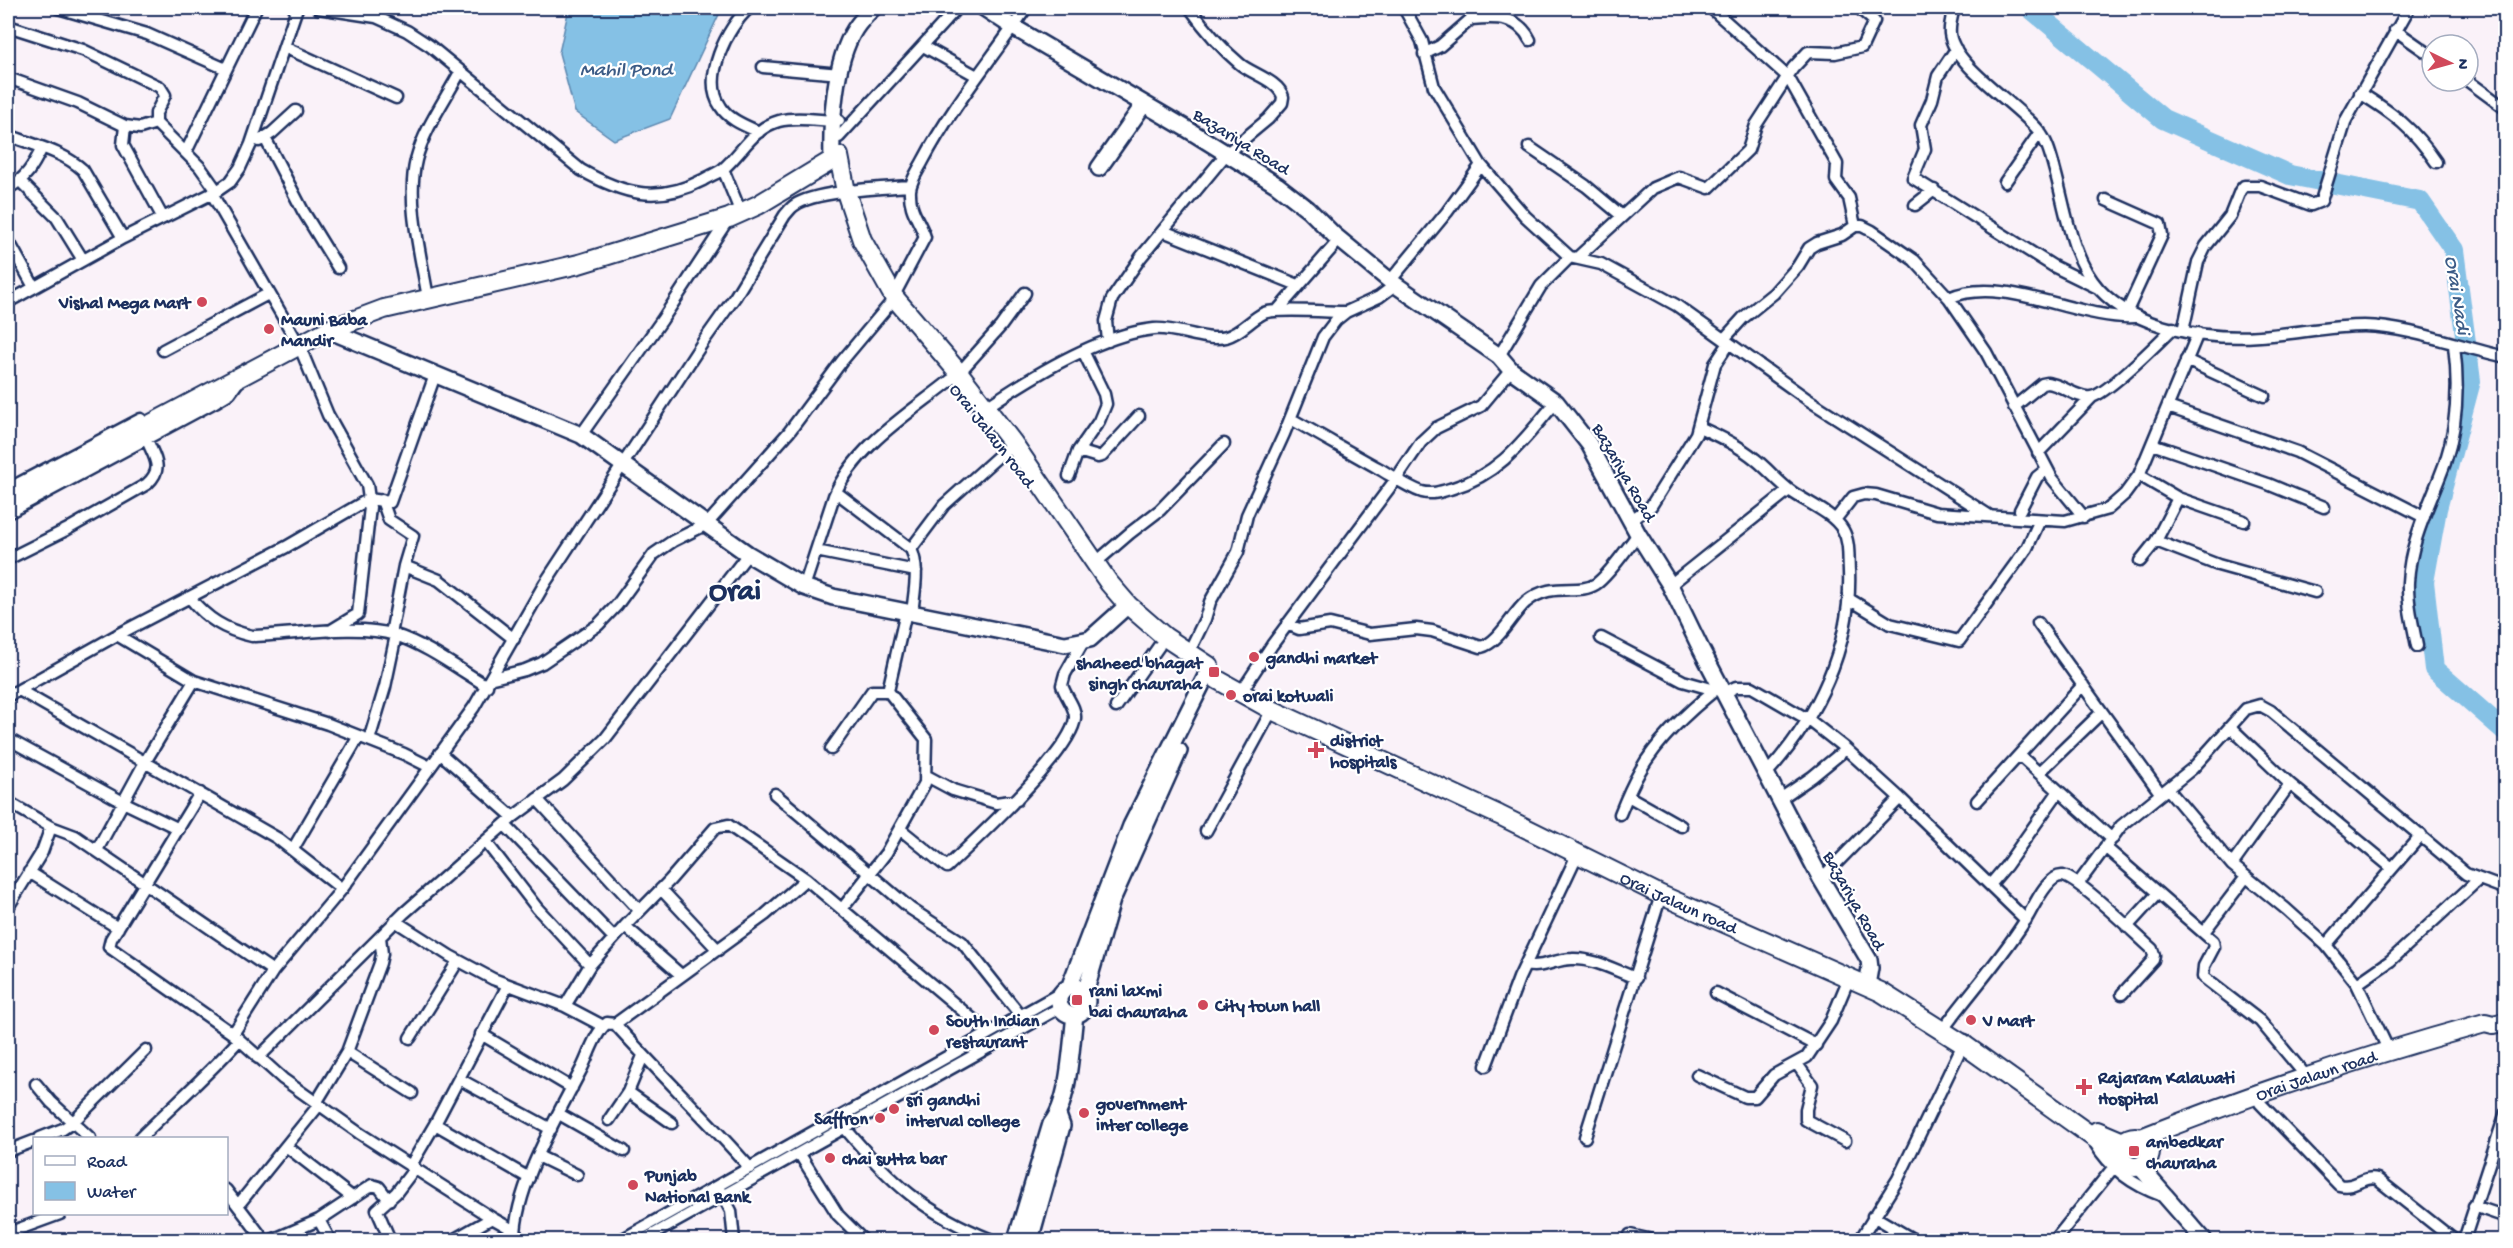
<svg xmlns="http://www.w3.org/2000/svg" width="2513" height="1248" viewBox="0 0 2513 1248" font-family="'Gochi Hand',sans-serif">
<rect width="100%" height="100%" fill="#faf2f9"/>
<filter id="ink" filterUnits="userSpaceOnUse"><feTurbulence type="fractalNoise" baseFrequency=".0167" numOctaves="2"/><feDisplacementMap in="SourceGraphic" scale="12" xChannelSelector="R" yChannelSelector="G"/><feConvolveMatrix kernelMatrix="1 2 1 2 8 2 1 2 1" color-interpolation-filters="sRGB"/></filter>
<g filter="url(#ink)">
<path fill="#85c1e5" stroke="#5b87af" stroke-width="1.5" d="M569 8H722L670 119 614 140 575 112 559 53Z"/>
<g fill="none" stroke-linecap="round" stroke-linejoin="round">
<path stroke="#85c1e5" stroke-width="20" d="M2030 8 2163 119 2290 175 2420 201 2454 250 2471 381 2437 509 2424 582 2434 669 2506 732"/>
<defs>
<path id="street" d="M58 8 147 34 226 69
M318 8 376 17 407 31 430 46 581 170C623 194 657 204 703 180 709 176 718 173 723 169 742 153 753 128 779 121 797 116 821 121 839 121
M749 8C727 27 701 79 721 107 729 120 746 126 759 132
M1404 8 1422 41 1434 87 1481 165 1525 216 1570 257 1601 264 1676 305 1807 399 1990 516
M1711 8 1788 77 1837 164 1836 180 1849 198 1855 226
M1954 8C1952 16 1949 25 1950 34 1954 66 2017 104 2038 130 2048 142 2051 157 2055 171 2066 210 2071 258 2099 289 2137 330 2207 340 2260 336 2294 334 2329 326 2364 326 2411 327 2459 347 2506 357
M8 26 83 50 160 87 165 95 156 113V123L200 167 217 191
M2395 30 2432 56
M923 46 977 76
M284 47 396 98
M1956 49 1938 76 1932 100 1921 125 1925 149 1913 178 2053 266 2098 288
M1424 54 1440 46 1471 19C1495 17 1518 15 1530 40
M763 67 840 74
M8 78 78 103 125 126 140 128 156 123
M2468 81 2506 109
M2360 93C2394 114 2413 128 2436 162
M125 126 123 145 163 218
M8 135C33 145 62 151 83 170L123 238
M839 137 957 8
M265 138 303 211 338 268
M259 141 272 133 296 111
M1529 147 1586 186 1622 216
M186 152 256 8
M723 169 741 213
M20 181 57 218 83 260
M2005 182 2040 132
M8 188C26 179 33 166 42 148
M2106 200 2160 224 2162 235 2127 311
M1915 205 1934 190
M1163 231 1298 285
M8 240 34 287
M1578 257 1653 188 1679 177 1709 188 1748 150 1756 125 1793 68 1808 52 1835 53 1862 47 1874 21 1859 8
M1390 281 1447 212 1481 165
M428 298C421 256 406 201 416 160 424 129 445 100 460 72
M1949 298C2002 274 2078 320 2135 317
M8 302 123 238 217 191 230 182 240 168 251 144 297 8
M1277 311 1339 240
M2183 331 2198 262 2206 246 2230 216 2240 191 2244 186H2260L2311 205 2321 201 2346 120 2409 8
M1724 339 1743 318 1774 293 1798 266 1809 248 1817 243 1842 235 1855 226H1862L1872 231 1914 260 1949 298 1986 352 2052 478 2084 517
M1108 341 1106 321 1112 299 1141 257 1227 153 1268 119 1282 103 1283 97C1279 81 1252 74 1240 64 1221 48 1204 28 1190 8
M163 350 268 294
M1499 356 1541 286 1570 257
M2186 360 2264 396
M959 373 1001 326 1025 293
M2014 407 2042 384 2047 383C2062 384 2077 399 2091 397 2106 395 2160 341 2173 328
M2168 407 2297 452 2424 517
M978 413C1024 381 1097 335 1154 329 1177 327 1205 342 1226 337 1241 333 1251 319 1264 313 1276 308 1330 312 1346 312
M1291 419C1320 435 1349 452 1378 468 1392 476 1407 487 1422 492 1433 495 1443 491 1453 488 1501 474 1525 438 1556 402
M1699 427C1718 436 1738 445 1755 459 1768 469 1779 483 1792 492 1808 503 1833 513 1843 530 1850 542 1848 558 1849 571 1852 646 1817 719 1767 773
M581 435 662 320 729 218
M2152 444 2268 484 2324 507
M1078 451 1098 457 1102 456 1139 416
M2038 453 2092 397
M2139 475 2178 498 2244 521
M1069 476 1078 451 1099 421 1106 404 1104 394 1083 351
M8 489 141 419
M836 492 911 549C920 569 914 592 912 614
M369 499 390 502 435 375
M382 500 389 520 413 536 404 566
M2020 510 2037 477 2047 469
M8 513 215 402 230 393 238 382
M1631 520 1651 506 1696 434 1715 364 1729 343
M1835 520 1853 497 1864 494 1876 495 1937 513 2065 521 2108 509 2125 494 2139 475 2198 333
M2156 541 2218 565 2315 592
M911 549 944 505 1013 443
M816 551 916 571
M8 559 66 530 147 484C164 468 155 459 147 440
M2140 561 2156 541 2178 498
M1094 564 1130 533 1160 510 1224 444
M1670 585 1789 490
M804 587 834 496C855 446 910 413 951 380
M190 598C207 619 225 630 252 636 293 635 357 623 395 635 425 644 460 670 487 686
M1849 599 1890 624 1959 641 2027 548 2040 520
M358 614 370 507 365 502
M2038 623 2161 794
M1287 624 1299 629 1330 624 1370 634 1416 629 1432 631 1481 647C1499 643 1512 614 1526 602 1553 580 1577 596 1596 584 1610 574 1627 548 1638 534
M330 631 358 614
M391 634 404 566 439 580 514 639
M117 635 194 681 328 724 404 754 430 767
M1601 638 1683 681 1715 690
M2417 646C2413 625 2407 603 2408 582 2410 540 2431 502 2445 463 2458 424 2459 385 2454 345
M1188 654 1205 619 1210 602 1238 552 1247 515 1284 434 1323 337 1336 320 1346 312 1379 297 1395 285
M493 678 525 670 542 663 598 625 617 605 654 554 673 541 707 524 789 432 842 361 889 305 925 237C919 219 909 211 910 190 911 180 919 169 923 161 952 106 992 59 1026 8
M1245 686 1272 645 1396 479 1421 442 1436 428 1481 406 1511 370
M19 690 277 838 342 889
M888 691 906 612
M1724 693 1736 687H1752L1809 720 1846 749 1900 798 2026 920
M8 696 117 635 286 547 369 499 367 485 328 415 299 345 212 194
M1116 707 1159 646
M2230 727 2290 784 2392 868
M8 739 123 802 179 829
M369 740 385 687 396 635
M831 749 872 691H888L926 739 925 783 886 853 842 909
M440 753 513 817
M2019 755 2112 839
M2039 773 2102 712
M925 775 953 790 996 803 1017 800
M2168 789 2232 865 2286 909 2326 945 2357 984 2388 1049
M200 793 111 939 109 947 233 1034 283 1079 359 1133 492 1218 515 1231
M775 794 911 909 962 942 1020 1015
M1628 796 1681 826
M537 799 639 910
M1780 799 1812 777 1846 749
M1977 801 2083 685
M8 802 51 827 75 836 273 971
M1620 814C1626 799 1632 785 1640 771 1658 738 1691 709 1720 686
M505 825 614 938
M900 829 947 867C974 841 1072 752 1075 718 1076 707 1065 696 1062 685L1065 674 1083 642
M1206 831 1272 710
M486 842 537 908 590 965
M2105 847 2213 941 2214 947 2204 966 2203 977 2260 1021 2306 1076
M293 849 359 736
M97 850 145 762 194 681
M2232 865 2290 784
M29 872 118 928
M1821 879 1900 798
M2078 884 2121 826 2193 768 2246 709 2260 705 2271 711 2466 874 2506 889
M1990 885 2006 866 2059 791
M661 889 718 950
M8 907 42 852 51 827
M395 921 450 956 493 979 565 1006 603 1026
M625 926 681 975
M2127 927 2158 893
M2204 932 2246 877
M2326 945 2421 835
M1525 965C1543 969 1555 959 1572 959 1594 958 1616 971 1636 978
M2357 984 2390 961 2478 880
M1716 993 1816 1045
M565 1006 590 965 625 926 670 880 715 828 728 825 806 879 988 1032
M615 1024 765 915 806 879
M1947 1024C1974 988 2005 954 2028 916 2034 906 2048 874 2063 876 2081 880 2135 934 2152 949L2154 955 2153 960 2122 994
M233 1034 273 971 342 889 474 707 545 583 703 342 735 297 785 215C788 212 791 207 795 205 814 191 885 188 910 186
M481 1034 572 1088
M410 1038 458 961
M347 1052 412 1093
M258 1058 404 913 513 817 563 780 605 739 748 554
M1797 1064 1812 1085 1806 1109V1120L1845 1141
M1486 1066 1519 978 1578 853
M1697 1075 1745 1097H1755L1774 1075 1807 1057 1831 1021 1849 978
M459 1079 551 1129
M36 1084 51 1102 90 1138
M628 1092 672 1123
M316 1103 347 1052 380 963 382 954 380 937
M2260 1103 2339 1185C2356 1189 2363 1175 2377 1179L2454 1240
M559 1114 624 1151
M609 1120 628 1092 643 1056
M435 1124 529 1178
M844 1127C891 1183 924 1213 992 1240
M1585 1137 1661 895
M40 1138 63 1129 73 1122 146 1050
M140 1138C173 1105 208 1075 239 1040
M2095 1143C2111 1170 2134 1186 2163 1196
M286 1146 353 1198
M8 1151 34 1141
M799 1153 838 1215 863 1240
M538 1156 577 1175
M411 1165 435 1124 508 985
M719 1189 731 1211 734 1240
M226 1190 264 1240
M239 1204 319 1105
M2474 1206 2506 1217
M1873 1216 1914 1240
M319 1220 330 1240
M8 1233 60 1214
M272 1240 319 1220 372 1185 379 1187 389 1200
M390 1240 377 1210 396 1193 415 1168
M453 1240 492 1218
M515 1240C514 1188 558 1115 582 1068 589 1054 595 1033 607 1023L615 1024C659 1073 707 1119 750 1168
M621 1240 1064 991
M643 1240 1061 1007
M1627 1240 1630 1235 1652 1240
M1860 1240 1898 1179 1965 1040
M1888 1240 1894 1229
M2055 1240 2113 1168
M2464 1240 2506 1112"/>
<path id="secondary" d="M984 8 1013 27 1187 129 1277 185 1308 209 1334 235 1390 281 1499 356 1511 370 1556 402 1589 444 1638 534 1670 585 1701 649 1821 879 1869 960 1870 968 1867 985
M832 160C831 122 834 62 855 29 860 21 867 14 873 8
M1099 168 1144 104
M328 330 581 435 748 554 804 587 833 597 1065 644 1090 639 1128 605
M1059 1001a14 14 0 1 1 28 0a14 14 0 1 1-28 0Z
M1069 988 1131 826 1206 676
M1085 993 1112 900 1179 751
M2140 1167 2204 1240
M1016 1240 1051 1124C1070 1101 1071 1045 1075 1015
M1030 1240 1062 1126 1058 1115"/>
<g id="primary">
<path d="M8 500 328 330 384 309 579 264 729 218 758 205 839 156 846 192 862 240 894 297 959 373 1013 443 1109 583 1128 605 1165 637 1209 666"/>
<path id="s1" d="M1218 680 1272 710 1499 815 1661 895 1881 992 1963 1044 2121 1157"/>
<path d="M2097 1131 2123 1142"/>
<circle cx="2135" cy="1152" r="15"/>
<path id="s2" d="M2141 1138C2254 1093 2368 1055 2485 1023L2493 1025 2506 1022"/>
</g>
</defs>
<use href="#street" stroke="#1b2f5e" stroke-width="15"/>
<use href="#secondary" stroke="#1b2f5e" stroke-width="20"/>
<use href="#primary" stroke="#1b2f5e" stroke-width="22"/>
<use href="#street" stroke="#fff" stroke-width="10"/>
<use href="#secondary" stroke="#fff" stroke-width="15"/>
<use href="#primary" stroke="#fff" stroke-width="18"/>
</g>
</g>
<g fill="#d1495b" stroke="#fff" stroke-width="2">
<circle cx="202" cy="302" r="6"/>
<circle cx="269" cy="329" r="6"/>
<circle cx="1254" cy="657" r="6"/>
<rect x="1208" y="666" width="12" height="12" rx="3"/>
<circle cx="1231" cy="695" r="6"/>
<path d="M1313 741h6v6h6v6h-6v6h-6v-6h-6v-6h6z"/>
<rect x="1071" y="994" width="12" height="12" rx="3"/>
<circle cx="1203" cy="1005" r="6"/>
<circle cx="1971" cy="1020" r="6"/>
<circle cx="934" cy="1030" r="6"/>
<path d="M2081 1078h6v6h6v6h-6v6h-6v-6h-6v-6h6z"/>
<circle cx="894" cy="1109" r="6"/>
<circle cx="1084" cy="1113" r="6"/>
<circle cx="880" cy="1118" r="6"/>
<rect x="2128" y="1145" width="12" height="12" rx="3"/>
<circle cx="830" cy="1158" r="6"/>
<circle cx="633" cy="1185" r="6"/>
</g>
<g text-anchor="middle" stroke-width="4.5" stroke-linejoin="round" paint-order="stroke">
<g font-size="18" fill="#1b2f5e" stroke="#fff">
<text transform="translate(1242 141) rotate(32)" y="6">Bazariya Road</text>
<text transform="translate(993 435) rotate(52)" y="6">Orai Jalaun road</text>
<text transform="translate(1625 472) rotate(60)" y="6">Bazariya Road</text>
<text transform="translate(1855 900) rotate(61)" y="6">Bazariya Road</text>
<text dy="6" stroke="none"><textPath href="#s1" startOffset="512">Orai Jalaun road</textPath></text>
<text dy="6" stroke="none"><textPath href="#s2" startOffset="186">Orai Jalaun road</textPath></text>
</g>
<g font-size="18" font-weight="bold" fill="#1b2f5e" stroke="#fff" text-anchor="start">
<text x="190" y="308" text-anchor="end">Vishal Mega Mart</text>
<text x="281" y="325">Mauni Baba<tspan x="281" dy="21">Mandir</tspan></text>
<text x="1266" y="663">gandhi market</text>
<text x="1202" y="668" text-anchor="end">shaheed bhagat<tspan x="1202" dy="21">singh chauraha</tspan></text>
<text x="1243" y="701">orai kotwali</text>
<text x="1330" y="746">district<tspan x="1330" dy="21">hospitals</tspan></text>
<text x="1089" y="996">rani laxmi<tspan x="1089" dy="21">bai chauraha</tspan></text>
<text x="1215" y="1011">City town hall</text>
<text x="946" y="1026">South Indian<tspan x="946" dy="21">restaurant</tspan></text>
<text x="1983" y="1026">V Mart</text>
<text x="2098" y="1083">Rajaram Kalawati<tspan x="2098" dy="21">Hospital</tspan></text>
<text x="906" y="1105">sri gandhi<tspan x="906" dy="21">interval college</tspan></text>
<text x="1096" y="1109">government<tspan x="1096" dy="21">inter college</tspan></text>
<text x="868" y="1124" text-anchor="end">Saffron</text>
<text x="2146" y="1147">ambedkar<tspan x="2146" dy="21">chauraha</tspan></text>
<text x="842" y="1164">chai sutta bar</text>
<text x="645" y="1181">Punjab<tspan x="645" dy="21">National Bank</tspan></text>
</g>
<g font-size="20" font-style="italic" fill="#3b5b86" stroke="#fff">
<text x="626" y="75">Mahil Pond</text>
<text transform="translate(2459 295) rotate(81)" y="7">Orai Nadi</text>
</g>
<g font-size="30" font-weight="bold" fill="#1b2f5e" stroke="#fff">
<text x="735" y="599">Orai</text>
</g>
</g>
<rect width="2513" height="1248" fill="none" stroke="#fff" stroke-width="30"/>
<rect x="15" y="15" width="2483" height="1218" fill="none" stroke="#1b2f5e" stroke-width="2" filter="url(#ink)"/>
<rect x="33" y="1137" width="195" height="78" fill="#ffffff" stroke="#a4acbf" stroke-width="1.5"/>
<rect x="45" y="1156" width="30" height="9" fill="#ffffff" stroke="#a4acbf" stroke-width="1.5"/>
<text x="87" y="1167" font-size="18" fill="#1b2f5e">Road</text>
<rect x="45" y="1182" width="30" height="18" fill="#85c1e5" stroke="#a4acbf" stroke-width="1.5"/>
<text x="87" y="1197" font-size="18" fill="#1b2f5e">Water</text>
<g transform="translate(2450 63) rotate(95)"><circle r="28" fill="#ffffff" stroke="#a4acbf" stroke-width="1.5"/>
<path d="M0-4.5L10 22L0 15L-10 22Z" fill="#d1495b"/>
<text y="-9" font-size="16" font-weight="bold" text-anchor="middle" fill="#1b2f5e">N</text>
</g>
</svg>
